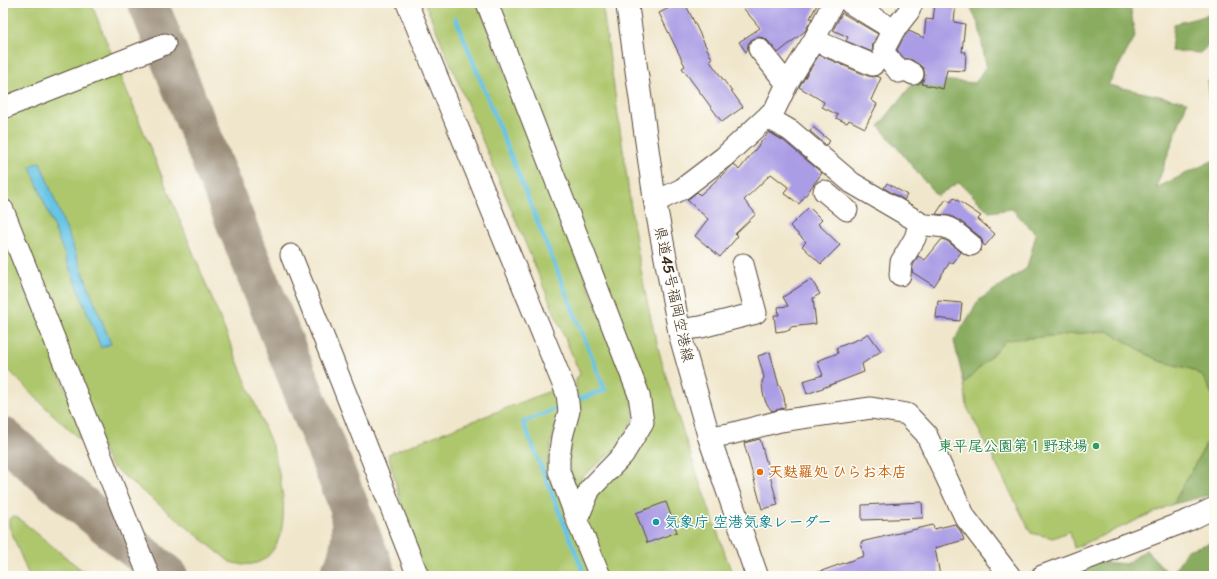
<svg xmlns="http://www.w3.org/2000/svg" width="1217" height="579" viewBox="0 0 1217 579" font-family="Sriracha,'Klee One',sans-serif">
<rect width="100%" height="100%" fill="#fdfcf7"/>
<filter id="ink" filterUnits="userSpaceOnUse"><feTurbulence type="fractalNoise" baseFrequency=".025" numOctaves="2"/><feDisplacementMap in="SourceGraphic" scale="8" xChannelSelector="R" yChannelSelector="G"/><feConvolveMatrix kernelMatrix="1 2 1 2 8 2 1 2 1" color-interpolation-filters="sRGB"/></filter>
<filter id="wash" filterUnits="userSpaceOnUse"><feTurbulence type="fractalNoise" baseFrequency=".012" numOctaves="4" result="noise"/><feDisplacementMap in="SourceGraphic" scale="16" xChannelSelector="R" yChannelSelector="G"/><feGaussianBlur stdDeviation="0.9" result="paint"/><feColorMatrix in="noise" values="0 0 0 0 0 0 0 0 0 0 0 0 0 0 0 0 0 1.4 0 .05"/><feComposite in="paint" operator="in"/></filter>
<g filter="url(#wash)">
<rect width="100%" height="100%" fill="#f0e6cb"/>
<path fill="#aec76d" stroke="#747846" d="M3 3H91L112 55 3 98Z
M425 3H478L631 395 634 417 621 444 582 477 576 491 568 462 576 413V379L580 374Z
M496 3H602C610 59 618 115 626 171 633 224 641 279 654 332 675 415 704 495 733 576H606L585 524 597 493 651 422Z
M118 69 273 448C281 480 294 529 268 556 258 566 243 566 230 562L109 464 3 193V112Z
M3 222 87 446 45 407 3 364Z
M1108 331 1159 361 1191 369 1202 375 1214 398V430L1173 504 1074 548 1070 531 1053 538 1031 533 967 407 964 384 1006 340Z
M558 388 559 416 552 440 548 463 592 576H423L416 559 388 454Z
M14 516 18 518 89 576H29L9 526V519L11 517Z"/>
<path fill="#8aac60" stroke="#626b3f" d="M969 3H1130L1135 37 1108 85 1187 102 1156 188 1214 160V398L1202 375 1191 369 1159 361 1108 331 1006 340 964 384 954 341 979 300 1027 268 1036 234 1012 209 989 212 959 182 937 196 879 126 917 78 975 83 986 66 979 26Z
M1214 12V40L1200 53 1171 51 1174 24 1209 15Z
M1208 81 1214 82V135Z
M1214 430V494L1173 504Z
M1214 542V576H1171L1187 550Z
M1146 550 1171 576H1032L1079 560 1126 564Z"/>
<path fill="#67c4e5" stroke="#517782" d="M40 162 111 344 101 348 30 166Z"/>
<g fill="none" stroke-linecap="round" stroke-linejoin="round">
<path stroke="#67c4e5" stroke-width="4.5" d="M456 19 605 390 573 401
M563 406 523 422 585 576"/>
<path stroke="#968874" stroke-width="40" d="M148 3 377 576
M3 437 55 483 168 576
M339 576C350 558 353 536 350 515"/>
</g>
<g id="blocks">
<path fill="#aa9ce5" d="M671 3H685L712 59 709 60 743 107 722 122 682 68 685 66 659 13 673 6Z
M739 3H818L810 18 812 19 805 31 778 53 768 41 764 38 758 37 751 40 748 44 747 51 746 52 739 42 760 28Z
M935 3H956L954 22 965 24 962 52H966L965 71 947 70 943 89 922 84 925 74 923 68 912 60 904 58 897 50 904 37 909 31 924 38 926 19 933 20Z
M842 13 878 34 873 43 872 52 846 41 848 37 833 30Z
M819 55 868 76 874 77 877 76 881 78 871 100 877 104 865 128 849 120 847 123 836 118 838 115 822 107 824 102 799 87Z
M813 127 830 141 826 145 810 131Z
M769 132 784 141 822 173 799 204 784 193 788 187 771 174 744 200 756 214 735 234 738 236 720 257 695 236 708 219 687 200 697 192 700 195 734 164 739 170Z
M887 183 907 195 904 200 884 188Z
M954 198 981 216 978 219 995 234 985 246 983 244 982 240 979 236 961 222 951 216 936 214 946 199 951 202Z
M809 207 822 220 818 224 840 245 821 264 802 246 806 242 790 226Z
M942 239 947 241 961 252 953 263 950 262 934 286 912 272 913 266 918 256 925 260Z
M811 279 820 294 813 298 816 324 790 327V330L776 332 774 315H779L778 307 788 306 783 297Z
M938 301 962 303 960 321 936 318Z
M868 333 881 351 862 364 864 372 807 394 803 381 823 375 817 361 838 353 836 348 861 338Z
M770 352 779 386H780L784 397 785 406 784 408 772 411 766 403 763 393 762 382 764 377 758 356Z
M760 439 778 505 762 509 744 443Z
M666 502 677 532 647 543 636 513Z
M922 502 923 518 862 520V505Z
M955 524 961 532 964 540 935 548 940 576H813V574L864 556 861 542 933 525 934 529Z"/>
</g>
</g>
<g filter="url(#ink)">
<use href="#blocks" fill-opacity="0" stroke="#564638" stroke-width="1"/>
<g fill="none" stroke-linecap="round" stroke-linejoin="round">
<defs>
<path id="minor" d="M407 3 567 394 569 411 562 437 559 457V471L577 520
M487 3 639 395 643 422 623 455 590 489 577 520 600 576
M850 3 894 30
M912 3 909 11 894 30 884 49 885 54 899 72 906 70 913 74
M814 40 873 65
M759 49 787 84
M3 108 165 44
M767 117 791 131 852 183 917 221 918 228 915 238 901 262 900 275
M824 191 847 210
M655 202 682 189 724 157 767 117 775 109 787 84 814 40 833 3
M3 210 149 576
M917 224 946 227 954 231 971 245
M291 255 418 576
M679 330 701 327 756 313 743 264
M709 437 730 434 780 421 871 408 907 414 926 434 965 517 1010 576
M1042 576 1189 520 1214 508"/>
<path id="major" d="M627 3 655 202 680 335 709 437 757 576"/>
</defs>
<use href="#minor" stroke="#564638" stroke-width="23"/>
<use href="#major" stroke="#564638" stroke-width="24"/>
<use href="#minor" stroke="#fff" stroke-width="21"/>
<use href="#major" stroke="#fff" stroke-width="22"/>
</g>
</g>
<circle fill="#2e9e5b" stroke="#fdfcf7" stroke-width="1.5" cx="1096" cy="446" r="4"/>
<circle fill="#e8710a" stroke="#fdfcf7" stroke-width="1.5" cx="760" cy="472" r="4"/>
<circle fill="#0f9aa8" stroke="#fdfcf7" stroke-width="1.5" cx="656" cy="522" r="4"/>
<g text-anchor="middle" stroke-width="3" stroke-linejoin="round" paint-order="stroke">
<g font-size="15" fill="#3b2a1e" stroke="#fdfcf7">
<text transform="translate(674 294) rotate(78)" y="5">県道45号福岡空港線</text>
</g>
<g font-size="15" font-weight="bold" fill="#27864d" stroke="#fdfcf7" text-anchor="end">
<text x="1088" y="451">東平尾公園第１野球場</text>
</g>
<g font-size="15" font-weight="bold" fill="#c56008" stroke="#fdfcf7" text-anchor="start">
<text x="768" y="477">天麩羅処 ひらお本店</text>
</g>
<g font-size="15" font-weight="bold" fill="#0d838f" stroke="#fdfcf7" text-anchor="start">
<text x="664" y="527">気象庁 空港気象レーダー</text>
</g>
</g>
<rect width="1217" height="579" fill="none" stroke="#fdfcf7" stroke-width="16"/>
</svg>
